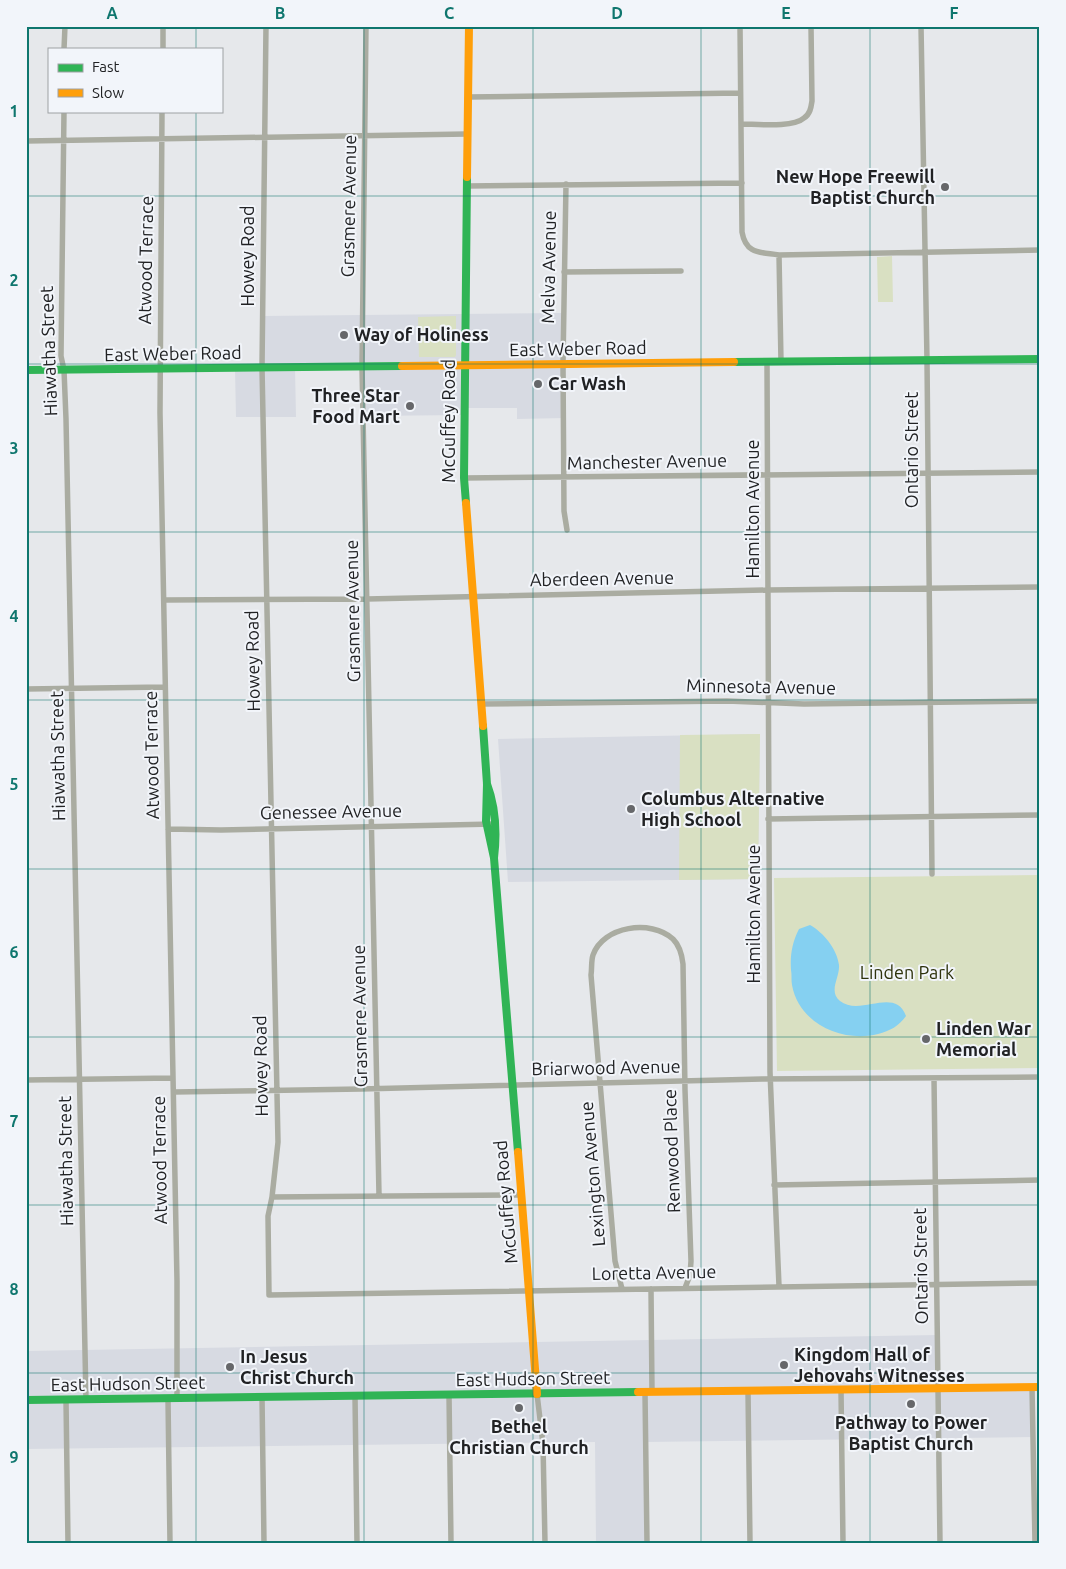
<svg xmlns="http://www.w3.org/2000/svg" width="1066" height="1569" viewBox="0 0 1066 1569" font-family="Ubuntu,sans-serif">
<rect width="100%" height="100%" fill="#e6e8eb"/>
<path fill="#d7dae2" d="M564 313 565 418 517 419V408H465V415L363 416 362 367 295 368 296 417H236L235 369H263V316Z
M760 734 758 879 508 882 498 739Z
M937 1335 936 1389 1032 1387 1033 1437 646 1442 647 1543H596L595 1442 26 1449V1351Z"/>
<path fill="#d9e0c2" d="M892 256 893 302H878L877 257Z
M456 316V355L455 357H419L418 317Z
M760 734 758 879 679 880 680 735Z
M1040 875V1068L777 1071 774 878Z"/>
<path fill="#85d0f1" d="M810 925C824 933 837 949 839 965 840 978 828 991 840 1001 860 1017 895 986 906 1016 899 1026 890 1031 878 1034 843 1043 799 1024 792 985 791 980 792 975 791 970 790 955 792 943 799 929Z"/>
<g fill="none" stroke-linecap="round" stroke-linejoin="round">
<path stroke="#aaaca1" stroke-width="5.5" d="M266 26 262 368 278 1142 272 1197 268 1216 269 1295 1040 1283
M366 26 362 367 379 1195
M740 26 742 232C746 255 761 252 779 255L1040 250
M921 26 927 360 932 874
M64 49 65 26
M163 49V26
M468 97 740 93
M64 111 61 356 64 370 66 419 86 1400
M162 111 160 413 177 1281V1398
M741 124C756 124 793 128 804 118 810 114 811 108 812 101L811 26
M26 141 467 134
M566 184 563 363 564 511 567 530
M467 186 742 183
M779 255 781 362
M564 272 681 271
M767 362 770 1072 779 1286
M464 478 1040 472
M164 600 367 599 768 590 1040 587
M26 689 165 687
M481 704 727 701 804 704 1040 701
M768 819 1040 815
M168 829 221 830 494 824
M934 1078 940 1543
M26 1080 173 1078
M174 1092 361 1089 762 1079 1040 1077
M774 1185 1040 1180
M272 1197 521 1195
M622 1289 615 1261 591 975C592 969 591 961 593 955 603 926 651 919 673 939 680 946 682 955 683 964L685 1090 691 1261 690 1275 685 1288
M651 1289 652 1392
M1032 1387 1035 1543
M841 1390 843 1543
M748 1391 750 1543
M645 1393 647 1543
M537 1394 543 1444 545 1543
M449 1395 451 1543
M355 1396 357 1543
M262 1397 264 1543
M168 1399 170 1543
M66 1400 68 1543"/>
<path stroke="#30b455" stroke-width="8" d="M734 362 1040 359
M26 370 402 366
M466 503 464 478 467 177
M483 726 487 784 486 821 494 858
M487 784C496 808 497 833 494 858L518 1152
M26 1400 638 1392"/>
<path stroke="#ff9f0a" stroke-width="8" d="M467 177 469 26
M402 366 734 362
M466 503 483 726
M518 1152 537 1394
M638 1392 1040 1387"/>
</g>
<path fill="none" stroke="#0f766e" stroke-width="1" stroke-opacity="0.55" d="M196 26V49M364 26V1543M533 26V1543M701 26V1543M870 26V1543M196 111V1543M26 196H1040M26 364H1040M26 532H1040M26 700H1040M26 869H1040M26 1037H1040M26 1205H1040M26 1373H1040"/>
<g fill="#66676a" stroke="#f2f5fa" stroke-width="2">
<circle cx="945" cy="187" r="5"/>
<circle cx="344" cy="335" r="5"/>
<circle cx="538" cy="384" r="5"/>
<circle cx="410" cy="406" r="5"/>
<circle cx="631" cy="809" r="5"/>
<circle cx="926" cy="1039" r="5"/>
<circle cx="784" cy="1365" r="5"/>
<circle cx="230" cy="1367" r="5"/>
<circle cx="911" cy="1404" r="5"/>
<circle cx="519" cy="1408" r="5"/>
</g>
<g text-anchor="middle" stroke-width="4" stroke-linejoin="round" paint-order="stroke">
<g font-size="18" font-weight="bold" fill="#212224" stroke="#f2f5fa" text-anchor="start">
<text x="935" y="183" text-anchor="end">New Hope Freewill<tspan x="935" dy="21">Baptist Church</tspan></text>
<text x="354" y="341">Way of Holiness</text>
<text x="548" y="390">Car Wash</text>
<text x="400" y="402" text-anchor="end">Three Star<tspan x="400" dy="21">Food Mart</tspan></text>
<text x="641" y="805">Columbus Alternative<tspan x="641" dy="21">High School</tspan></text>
<text x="936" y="1035">Linden War<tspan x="936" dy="21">Memorial</tspan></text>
<text x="794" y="1361">Kingdom Hall of<tspan x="794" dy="21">Jehovahs Witnesses</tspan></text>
<text x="240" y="1363">In Jesus<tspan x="240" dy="21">Christ Church</tspan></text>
<text x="911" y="1429" text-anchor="middle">Pathway to Power<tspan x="911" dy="21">Baptist Church</tspan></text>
<text x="519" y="1433" text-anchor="middle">Bethel<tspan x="519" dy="21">Christian Church</tspan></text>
</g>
<g font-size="18" fill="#212224" stroke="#f2f5fa">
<text transform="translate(349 206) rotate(-89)" y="6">Grasmere Avenue</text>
<text transform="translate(248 256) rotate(-90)" y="6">Howey Road</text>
<text transform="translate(146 260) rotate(-89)" y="6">Atwood Terrace</text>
<text transform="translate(549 267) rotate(-89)" y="6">Melva Avenue</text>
<text transform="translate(578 349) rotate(-1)" y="6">East Weber Road</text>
<text transform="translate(49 351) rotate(-92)" y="6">Hiawatha Street</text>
<text transform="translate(173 354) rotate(-1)" y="6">East Weber Road</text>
<text transform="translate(449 421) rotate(-90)" y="6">McGuffey Road</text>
<text transform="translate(912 450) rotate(-90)" y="6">Ontario Street</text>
<text transform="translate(647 462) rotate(-1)" y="6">Manchester Avenue</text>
<text transform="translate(753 509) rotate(-90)" y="6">Hamilton Avenue</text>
<text transform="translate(602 579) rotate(-1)" y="6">Aberdeen Avenue</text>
<text transform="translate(353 611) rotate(-91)" y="6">Grasmere Avenue</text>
<text transform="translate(253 661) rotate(-91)" y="6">Howey Road</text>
<text transform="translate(761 687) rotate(1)" y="6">Minnesota Avenue</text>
<text transform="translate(152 755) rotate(-91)" y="6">Atwood Terrace</text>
<text transform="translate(58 756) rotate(-91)" y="6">Hiawatha Street</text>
<text transform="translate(331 812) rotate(-1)" y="6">Genessee Avenue</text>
<text transform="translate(754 914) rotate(-90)" y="6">Hamilton Avenue</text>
<text transform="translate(360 1016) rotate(-91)" y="6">Grasmere Avenue</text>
<text transform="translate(261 1066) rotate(-91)" y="6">Howey Road</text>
<text transform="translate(606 1068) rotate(-1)" y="6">Briarwood Avenue</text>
<text transform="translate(672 1151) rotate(-92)" y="6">Renwood Place</text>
<text transform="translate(160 1160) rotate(-91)" y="6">Atwood Terrace</text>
<text transform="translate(66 1161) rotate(-91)" y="6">Hiawatha Street</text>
<text transform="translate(593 1174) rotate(-95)" y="6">Lexington Avenue</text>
<text transform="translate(506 1202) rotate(-95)" y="6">McGuffey Road</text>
<text transform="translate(921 1266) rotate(-91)" y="6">Ontario Street</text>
<text transform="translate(654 1273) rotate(-1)" y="6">Loretta Avenue</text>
<text transform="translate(533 1379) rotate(-1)" y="6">East Hudson Street</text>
<text transform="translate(128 1384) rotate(-1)" y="6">East Hudson Street</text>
</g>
<g font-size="18" fill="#2e330c" stroke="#f2f5fa">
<text x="907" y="979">Linden Park</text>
</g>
</g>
<rect width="1066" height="1569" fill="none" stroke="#f2f5fa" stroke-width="55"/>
<rect x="48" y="48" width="175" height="65" fill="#f2f5fa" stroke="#9ea1a4"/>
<rect x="58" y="64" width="25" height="8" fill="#30b455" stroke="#9ea1a4"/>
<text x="92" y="72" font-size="15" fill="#212224">Fast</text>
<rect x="58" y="89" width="25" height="8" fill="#ff9f0a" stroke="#9ea1a4"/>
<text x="92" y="98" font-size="15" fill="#212224">Slow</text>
<rect x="28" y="28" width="1010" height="1514" fill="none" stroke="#0f766e" stroke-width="2"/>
<g font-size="16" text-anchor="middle" font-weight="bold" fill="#0f766e">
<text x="112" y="19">A</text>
<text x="280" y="19">B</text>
<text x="449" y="19">C</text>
<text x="617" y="19">D</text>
<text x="786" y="19">E</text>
<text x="954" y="19">F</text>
<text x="14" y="117">1</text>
<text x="14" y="286">2</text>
<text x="14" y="454">3</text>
<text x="14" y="622">4</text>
<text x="14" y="790">5</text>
<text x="14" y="958">6</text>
<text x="14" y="1127">7</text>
<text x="14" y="1295">8</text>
<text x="14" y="1463">9</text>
</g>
</svg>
